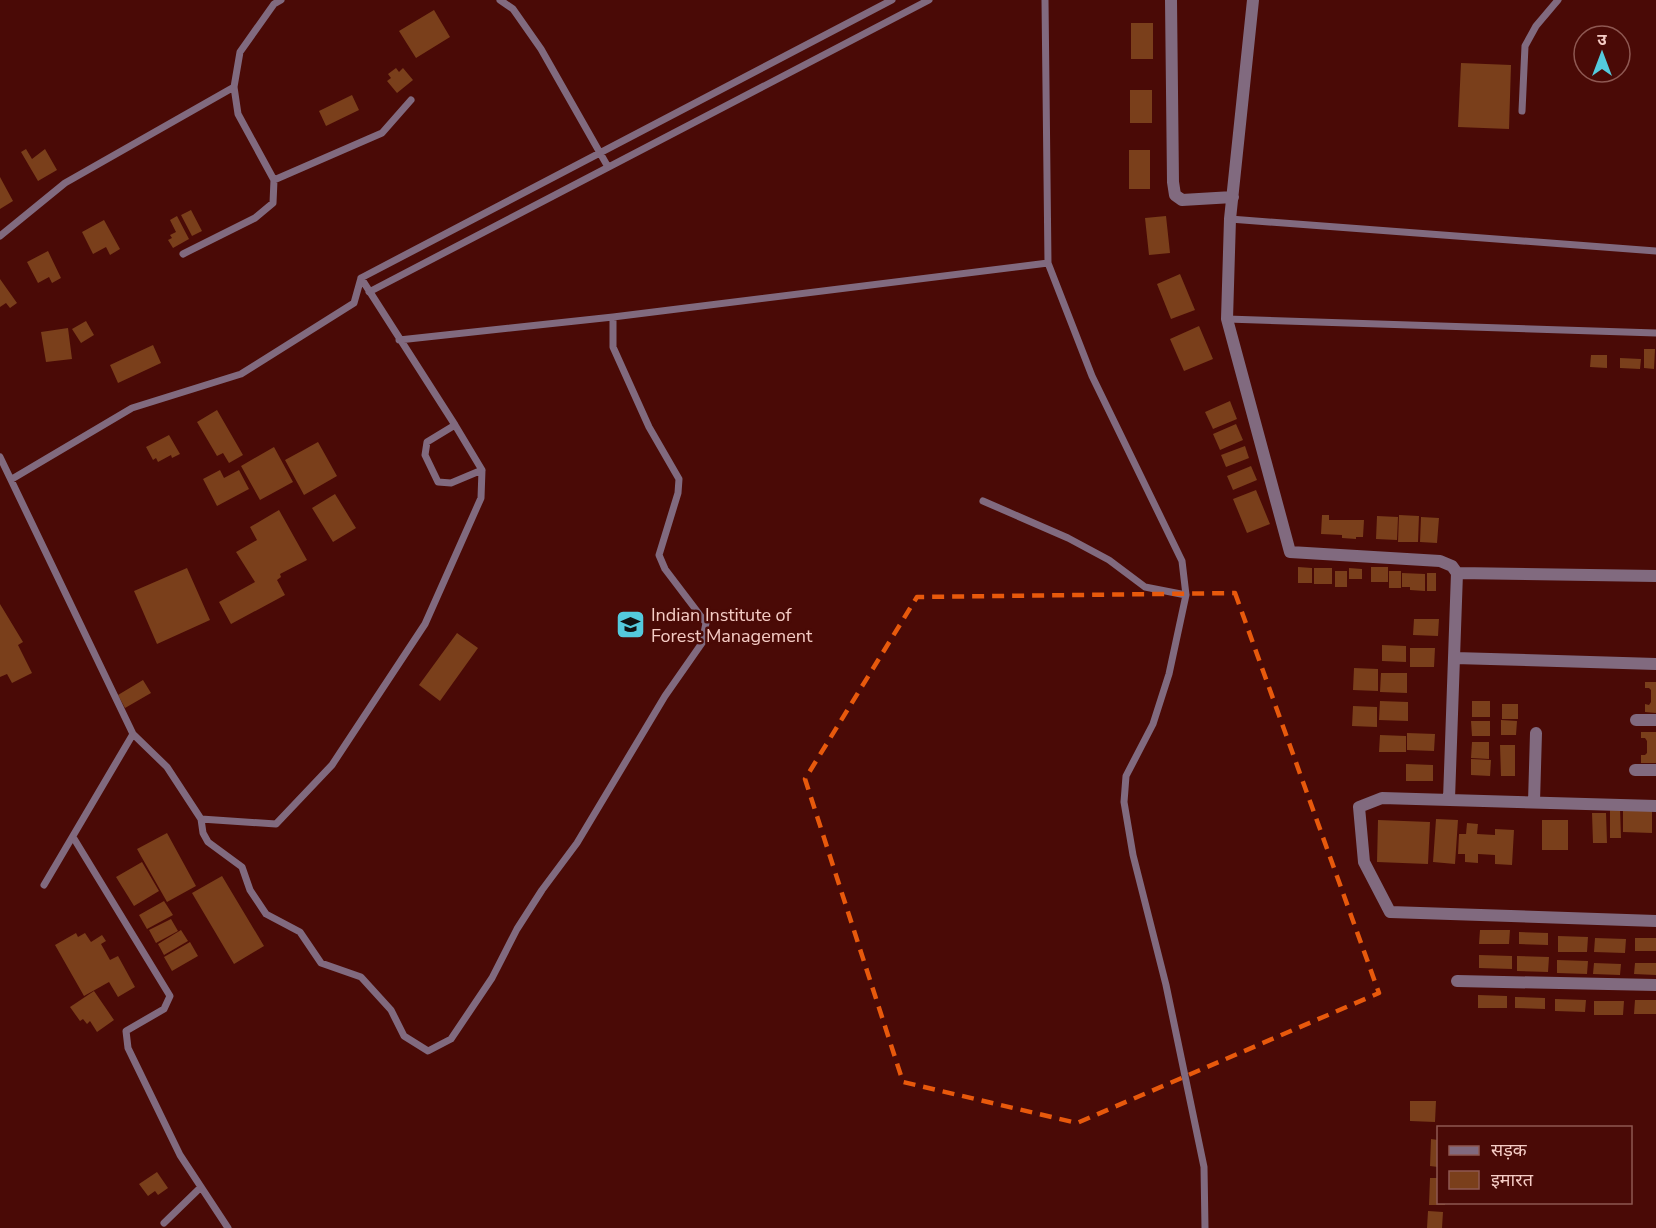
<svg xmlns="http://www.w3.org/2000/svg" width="1656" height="1228" viewBox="0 0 1656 1228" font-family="'Nunito Sans','Noto Sans Devanagari',sans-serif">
<rect width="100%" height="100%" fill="#4a0a06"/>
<path fill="#7a3f1b" d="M434 10 450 37 416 58 399 31Z
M1131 23H1153V59H1131Z
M1461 63 1511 65 1509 129 1458 127Z
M396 68 399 72 403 68 413 80 397 93 387 81 391 78 388 74Z
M1130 90H1152V123H1130Z
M352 95 359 110 326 126 319 111Z
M26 149 32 159 45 149 57 170 38 181 21 152Z
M1129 150H1150V189H1129Z
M0 177 13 201 0 209Z
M191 210 202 231 192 236 181 215Z
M177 216 189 239 173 248 168 240 172 238 170 235 176 232 170 220Z
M1166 216 1170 253 1149 255 1145 218Z
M104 220 120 249 110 255 106 247 93 254 82 232Z
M48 251 61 278 52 283 49 277 38 283 27 262Z
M1180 274 1195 310 1171 319 1157 284Z
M0 279 17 303 10 308 6 303 0 307Z
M86 321 94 335 81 343 72 329Z
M1199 326 1213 359 1184 371 1170 339Z
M68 328 72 359 46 362 41 332Z
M153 345 161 363 118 383 110 365Z
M1644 349H1655L1654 369 1644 368Z
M1591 355H1607V368L1590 367Z
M1620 358 1641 359 1640 369 1620 368Z
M1230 401 1237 419 1213 429 1205 412Z
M217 410 243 455 229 463 223 453 217 456 197 422Z
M1236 424 1243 440 1220 450 1213 434Z
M169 435 180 454 172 458 171 455 158 462 156 458 153 460 146 447Z
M318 442 337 476 304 495 285 460Z
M1245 446 1249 458 1226 467 1221 455Z
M274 447 293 482 260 500 241 466Z
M1251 466 1257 480 1233 490 1227 476Z
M220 470 224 478 239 470 249 489 217 506 203 479Z
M1256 490 1270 524 1247 533 1233 499Z
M335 494 356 528 333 542 312 508Z
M279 510 307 560 280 574 281 577 277 580 285 595 231 624 219 602 255 582 236 552 257 540 250 527Z
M1322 515H1329V520H1364L1363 537H1356V539L1342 538V535L1321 534Z
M1399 515 1419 516 1418 542H1398Z
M1377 516 1398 517 1397 540 1376 539Z
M1421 517 1439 518 1437 543 1420 542Z
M1298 567 1312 568V583H1298Z
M1371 567H1388V582H1371Z
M187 568 210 620 157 644 134 591Z
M1314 568H1332V584H1314Z
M1349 568 1362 569V579H1349Z
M1335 571H1347V587H1335Z
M1389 571H1401V588H1389Z
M1402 573 1425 574V591L1410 590V587H1402Z
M1427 573H1436V591H1427Z
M0 604 23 642 18 645 32 673 12 683 7 674 0 677Z
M1414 619H1439L1438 636 1413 635Z
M457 633 478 648 440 701 419 685Z
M1382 645 1406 646V662L1382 661Z
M1410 648H1435L1434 667H1410Z
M1354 668 1378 669V691L1353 690Z
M1381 673H1407V693L1380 692Z
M143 680 151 693 125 708 118 695Z
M1645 682H1656V713L1645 712V704L1649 705 1651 702V690L1649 688H1645Z
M1380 701 1408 702V721L1379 720Z
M1472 701H1490V717H1472Z
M1502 704H1518V719H1502Z
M1353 706 1377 707V727L1352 726Z
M1501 720 1517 721 1516 735H1501Z
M1471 721H1490V736H1472Z
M1641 732H1656V763H1641V755H1645L1647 753V741L1645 738H1641Z
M1407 733 1435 734 1434 751 1407 750Z
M1380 735 1406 736V752H1379Z
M1472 742H1489V759L1471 758Z
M1500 745H1515V776H1501Z
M1471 759 1491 760 1490 776 1471 775Z
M1406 764 1433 765V781H1406Z
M1610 808H1620L1621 838H1610Z
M1623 809 1652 810V833L1623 832Z
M1592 813H1606L1607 843H1593Z
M1436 819 1458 820 1455 864 1433 862Z
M1378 820 1430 822 1428 864 1377 862Z
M1542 820H1568V850H1542Z
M1467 823 1478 824 1477 834 1495 835V829L1514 830 1512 865 1495 864V855L1478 854V863L1465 862V854H1458L1459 834H1466Z
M167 833 196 886 167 902 137 849Z
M142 862 159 891 134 906 116 877Z
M222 876 264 946 234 964 192 893Z
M164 901 173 915 147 929 139 915Z
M171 919 178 931 156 943 149 930Z
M181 930 188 941 164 955 158 944Z
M1480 930H1510L1509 944H1479Z
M1519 932 1548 933V945L1519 944Z
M76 933 78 937 85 933 91 942 102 935 106 941 101 944 110 960 118 956 135 987 118 997 109 982 84 996 55 945Z
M1558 936 1588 937 1587 952H1558Z
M1595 938 1626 939 1625 953 1594 952Z
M1635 938H1656V951H1635Z
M190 942 198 956 172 971 164 957Z
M1479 955 1512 956V969L1479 968Z
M1517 956 1549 957 1548 972 1517 971Z
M1557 960 1588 961 1587 974 1557 973Z
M1594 963 1621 964 1620 975 1593 974Z
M1635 963H1656V975L1634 974Z
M94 991 114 1020 97 1032 90 1021 87 1024 83 1019 80 1021 70 1007Z
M1478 995 1507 996V1008H1478Z
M1515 997 1545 998V1009L1515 1008Z
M1555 999 1586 1000 1585 1012 1555 1011Z
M1635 1000H1656V1014H1634Z
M1594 1001H1624L1623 1015H1594Z
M1410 1101H1436L1435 1122 1410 1121Z
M1431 1139 1438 1140V1167L1430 1166Z
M157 1172 168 1188 158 1195 155 1191 148 1196 139 1184Z
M1430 1178H1438V1202H1445V1205H1429Z
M1428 1211 1443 1212 1442 1228H1427Z"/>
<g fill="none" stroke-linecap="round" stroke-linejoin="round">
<path stroke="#816a7f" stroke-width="7" d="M500 0 513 9 541 49 608 167
M1522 111 1525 46 1536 26 1558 0
M274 180 382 133 411 100
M1230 219 1656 251
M0 236 65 183 234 87
M183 254 255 218 273 203 274 180 238 114 234 87 240 52 274 4 281 0
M1048 263 1092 376 1182 561 1186 595 1169 674 1153 724 1126 776 1124 802 1133 855 1166 985 1204 1167 1205 1228
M369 292 929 0
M1227 319 1656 333
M399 340 613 317 1048 263 1045 0
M455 425 427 442 425 455 438 482 451 483 482 470
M0 457 133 734 167 767 201 819 276 824 332 765 425 624 481 498 482 470 455 425 361 278
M12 479 132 408 241 374 354 303 361 278 892 0
M983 501 1068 538 1109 560 1145 587 1186 595
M201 819 203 833 208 842 242 867 250 890 266 914 300 932 321 963 361 977 391 1010 404 1036 428 1051 451 1039 492 978 517 929 542 890 577 843 665 696 702 643 706 623 665 569 659 555 678 493 679 479 649 427 613 347V317
M73 837 170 996 164 1009 126 1031 128 1048 180 1155 228 1228
M44 885 133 734
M164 1223 201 1187"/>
<path stroke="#816a7f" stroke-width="12" d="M1171 0 1173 182 1175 195 1182 200 1233 197
M1253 0 1230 219 1227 319 1290 552 1440 561 1452 566 1457 573 1449 799
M1457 573 1656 576
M1455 658 1656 664
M1636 720H1656
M1635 770H1656
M1534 802 1536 733
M1656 806 1382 798 1359 807 1364 862 1390 912 1656 921
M1457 981 1656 985"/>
</g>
<path fill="none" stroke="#e8590c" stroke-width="4.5" stroke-dasharray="12 8" stroke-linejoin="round" d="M1235 593 1379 993 1077 1123 903 1082 805 779 917 597Z"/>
<defs>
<symbol id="university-square" viewBox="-11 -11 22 22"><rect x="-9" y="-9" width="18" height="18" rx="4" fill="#54cadd" stroke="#4a0a06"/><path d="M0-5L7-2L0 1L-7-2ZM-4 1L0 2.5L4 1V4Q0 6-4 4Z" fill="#111"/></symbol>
</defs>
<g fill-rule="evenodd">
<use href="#university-square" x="614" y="608" width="33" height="33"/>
</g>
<g text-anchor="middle" stroke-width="5" stroke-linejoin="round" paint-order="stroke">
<g font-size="18" fill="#f5ccc5" stroke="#4a0a06" text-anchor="start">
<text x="651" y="621">Indian Institute of<tspan x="651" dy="21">Forest Management</tspan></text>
</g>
</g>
<rect x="1437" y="1126" width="195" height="78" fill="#4a0a06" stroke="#8e5852" stroke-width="1.5"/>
<rect x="1449" y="1146" width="30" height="9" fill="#816a7f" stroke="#8e5852" stroke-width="1.5"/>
<text x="1491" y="1156" font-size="18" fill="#f5ccc5">सड़क</text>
<rect x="1449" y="1171" width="30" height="18" fill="#7a3f1b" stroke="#8e5852" stroke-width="1.5"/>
<text x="1491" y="1186" font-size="18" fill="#f5ccc5">इमारत</text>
<g transform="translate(1602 54)"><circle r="28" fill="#4a0a06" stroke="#8e5852" stroke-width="1.5"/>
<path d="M0-4.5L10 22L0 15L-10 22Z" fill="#54cadd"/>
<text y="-9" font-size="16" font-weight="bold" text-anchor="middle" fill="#f5ccc5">उ</text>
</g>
</svg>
